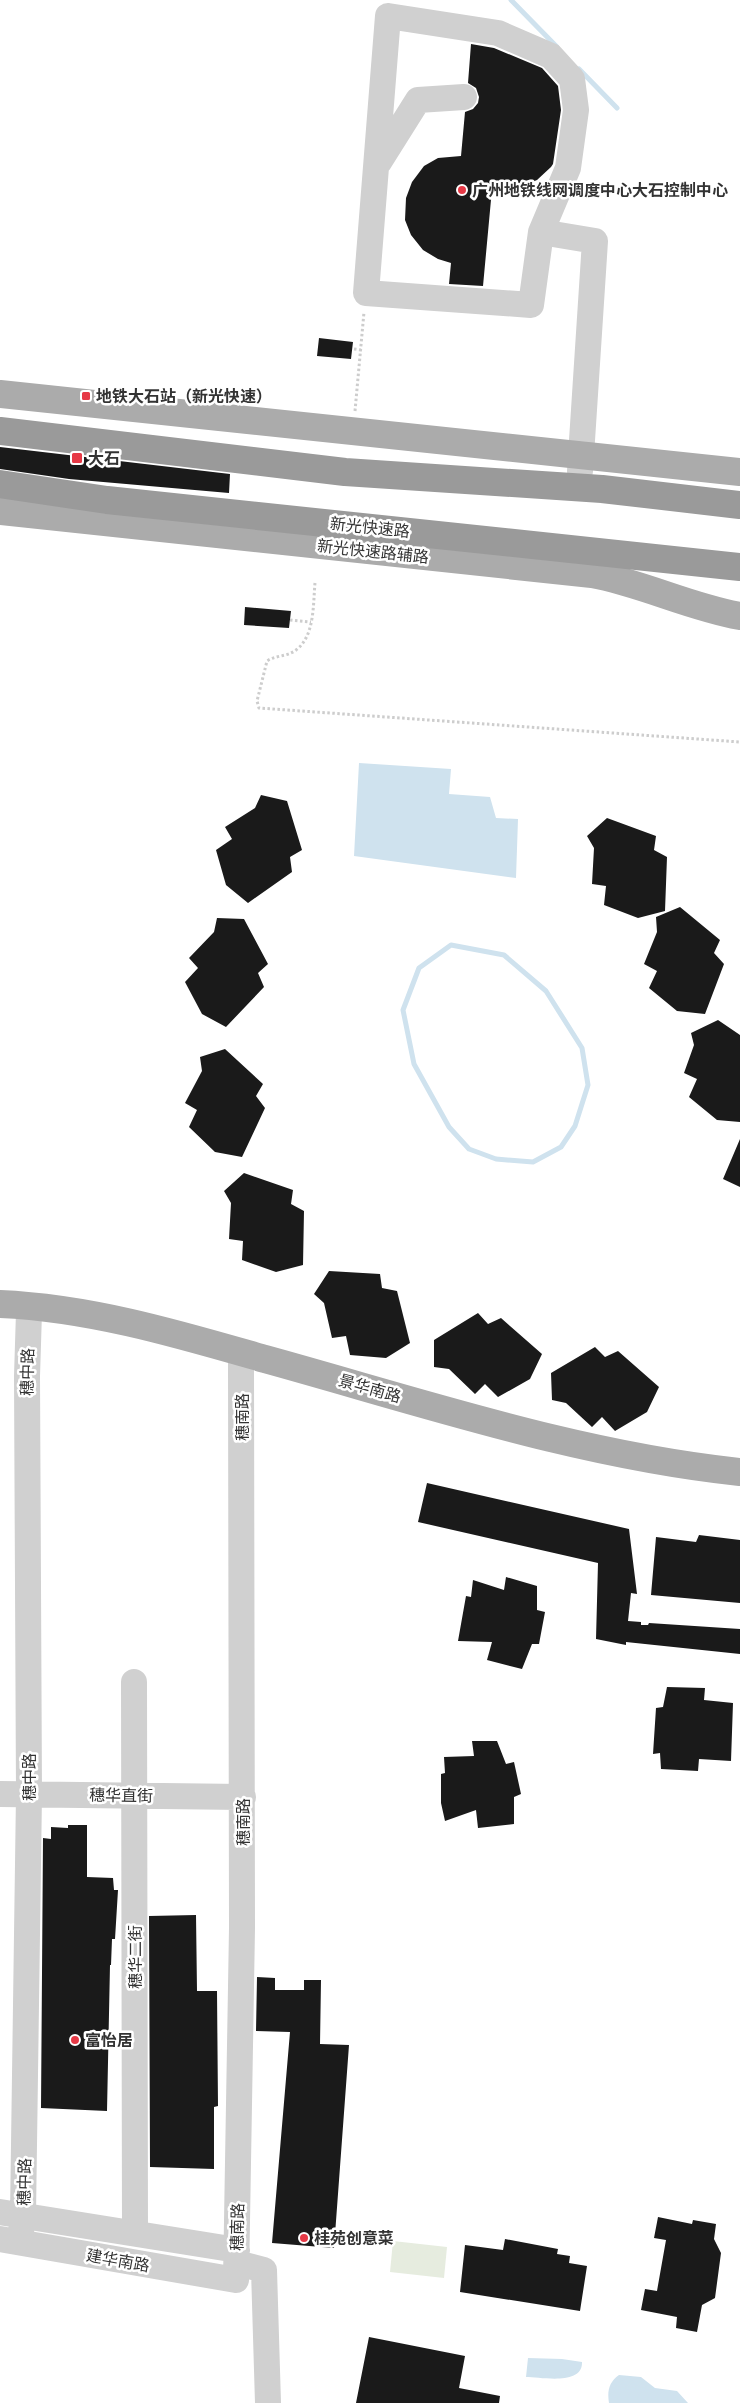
<svg xmlns="http://www.w3.org/2000/svg" width="740" height="2403" viewBox="0 0 740 2403" font-family="'Space Grotesk','Noto Sans SC',sans-serif">
<rect width="100%" height="100%" fill="#fff"/>
<path fill="#e6ecdf" d="M393 2241 447 2247 444 2278 390 2272Z"/>
<path fill="#cfe2ee" d="M359 763 451 769 449 794 490 797 496 818 518 819 516 878 354 856Z
M528 2358 562 2359 582 2362C583 2386 541 2377 526 2377Z
M619 2375 641 2377 655 2388 677 2391 688 2403H609C607 2391 609 2382 619 2375Z"/>
<g fill="none" stroke-linecap="round" stroke-linejoin="round">
<path stroke="#cfe2ee" stroke-width="5" d="M511 0 557 47
M579 69 617 108
M451 945 504 955 546 991 582 1048 588 1085 575 1126 561 1147 533 1162 496 1159 469 1149 449 1127 414 1064 403 1010 419 968Z"/>
</g>
<path fill="#1a1a1a" d="M471 44 494 48 542 68 558 86 561 110 553 164 551 167 537 180 525 185 492 189 483 286 449 284 451 263 438 259 423 250 411 235 405 220 406 198 412 182 424 166 438 158 461 156 465 112 473 109 478 103 479 97 476 88 468 83Z
M319 338 353 342 351 359 317 356Z
M0 447 230 474 229 493 69 479 0 469Z
M245 607 291 611 289 628 244 625Z
M261 795 287 801 302 850 290 857 292 872 248 903 226 885 216 850 232 839 225 827 255 808Z
M607 818 656 836 654 850 667 857 665 911 638 918 604 905 606 886 592 884 594 848 587 836Z
M680 907 720 940 714 953 724 964 705 1014 677 1011 649 988 657 971 644 964 657 932 656 917Z
M217 918 244 919 268 964 258 973 264 987 226 1027 202 1014 185 982 198 968 189 958 214 932Z
M718 1020 740 1035V1122L717 1120 689 1097 697 1079 684 1073 694 1045 691 1033Z
M225 1049 263 1084 256 1096 265 1108 242 1157 215 1152 189 1127 197 1110 185 1103 202 1071 200 1057Z
M740 1139V1187L723 1179Z
M244 1173 293 1190 291 1204 304 1211 303 1265 276 1272 242 1260 243 1241 229 1239 231 1203 224 1191Z
M329 1271 380 1274 382 1288 397 1291 410 1343 386 1358 350 1355 346 1336 332 1338 324 1303 314 1294Z
M478 1313 488 1324 501 1318 542 1354 530 1379 498 1397 485 1384 475 1394 449 1369 434 1367V1340Z
M595 1347 605 1357 618 1351 659 1387 647 1412 615 1431 602 1417 592 1427 566 1403 552 1400 551 1373Z
M427 1483 629 1529 637 1594 631 1593 628 1621 641 1622V1625H648L649 1623 740 1629V1654L626 1642V1645L596 1639 598 1563 418 1522Z
M699 1535 740 1540V1603L651 1595 656 1537 696 1542Z
M506 1577 537 1586V1610L545 1612 539 1644H532L522 1669 487 1660 492 1642 458 1641 466 1596 471 1597 473 1580 504 1590Z
M667 1687 705 1688 704 1700 733 1703 731 1761 699 1759 698 1771 661 1769 660 1753 653 1754 656 1708 663 1707Z
M472 1741H497L506 1764 514 1762 521 1794 514 1797V1824L478 1828 476 1810 445 1821 441 1803V1774L445 1773 444 1757 474 1756Z
M68 1825H87V1877L113 1878 114 1890H118L115 1939H112L111 1965H110L107 2111 41 2108 43 1838 51 1839V1827L68 1828Z
M196 1915 197 1991H217L218 2106 214 2107V2169L150 2167 149 1916Z
M257 1977 275 1978V1990H304V1980H321L320 2044 349 2045 334 2248 272 2243 290 2032 256 2031Z
M658 2217 692 2224 693 2220 716 2224 714 2239 721 2253 715 2298 702 2305 697 2332 676 2328 677 2317 641 2310 645 2289 657 2291 666 2240 654 2238Z
M505 2239 558 2249 557 2254 570 2256 569 2263 587 2266 580 2311 460 2292 465 2245 503 2250Z
M369 2337 465 2356 459 2388 500 2396 499 2403H356Z"/>
<g fill="none" stroke-linecap="round" stroke-linejoin="round">
<path stroke="#cdcdcd" stroke-width="3" stroke-dasharray="2.5 2.5" stroke-linecap="butt" d="M354 349 361 350
M355 411 364 312
M315 583C313 604 315 636 296 650 287 657 276 655 267 661L257 701 259 708 740 742
M290 620 311 622"/>
<path stroke="#d0d0d0" stroke-width="26" d="M388 16 498 33 551 56 572 79 576 110 568 168 541 232 531 305 366 293Z
M379 162 418 100 464 97
M541 232 595 241 580 471
M134 1682 135 2233
M0 1794 243 1797
M0 2212 237 2250
M0 2239 236 2280 242 1928 241 1364
M20 2242 23 2215 29 1794 27 1376 29 1312
M237 2263 264 2270 268 2403"/>
<path stroke="#ababab" stroke-width="28" d="M0 394 740 472
M0 511 592 574C642 583 689 607 740 616
M0 1304C91 1308 178 1334 265 1359 421 1402 578 1455 740 1472"/>
<path stroke="#9a9a9a" stroke-width="28" d="M0 431 345 472 602 489 740 505
M0 484 107 500 740 567"/>
</g>
<g fill="#e63946" stroke="#fff" stroke-width="2">
<circle cx="462" cy="190" r="5"/>
<rect x="81" y="391" width="10" height="10" rx="2.5"/>
<rect x="71" y="452" width="12" height="12" rx="2.5"/>
<circle cx="75" cy="2040" r="5"/>
<circle cx="304" cy="2238" r="5"/>
</g>
<g text-anchor="middle" stroke-width="5" stroke-linejoin="round" paint-order="stroke">
<g font-size="16" font-weight="bold" fill="#333" stroke="#fff" text-anchor="start">
<text x="472" y="196">广州地铁线网调度中心大石控制中心</text>
<text x="96" y="402">地铁大石站（新光快速）</text>
<text x="88" y="464">大石</text>
<text x="85" y="2046">富怡居</text>
<text x="314" y="2244">桂苑创意菜</text>
</g>
<g font-size="16" fill="#333" stroke="#fff">
<text transform="translate(370 527) rotate(6)" y="6">新光快速路</text>
<text transform="translate(373 551) rotate(6)" y="6">新光快速路辅路</text>
<text transform="translate(27 1372) rotate(-89)" y="6">穗中路</text>
<text transform="translate(370 1388) rotate(16)" y="6">景华南路</text>
<text transform="translate(242 1417) rotate(-90)" y="6">穗南路</text>
<text transform="translate(29 1777) rotate(-90)" y="6">穗中路</text>
<text transform="translate(121 1795) rotate(1)" y="6">穗华直街</text>
<text transform="translate(243 1822) rotate(-90)" y="6">穗南路</text>
<text transform="translate(135 1957) rotate(-90)" y="6">穗华二街</text>
<text transform="translate(24 2182) rotate(-89)" y="6">穗中路</text>
<text transform="translate(237 2227) rotate(-89)" y="6">穗南路</text>
<text transform="translate(118 2260) rotate(10)" y="6">建华南路</text>
</g>
</g>
</svg>
